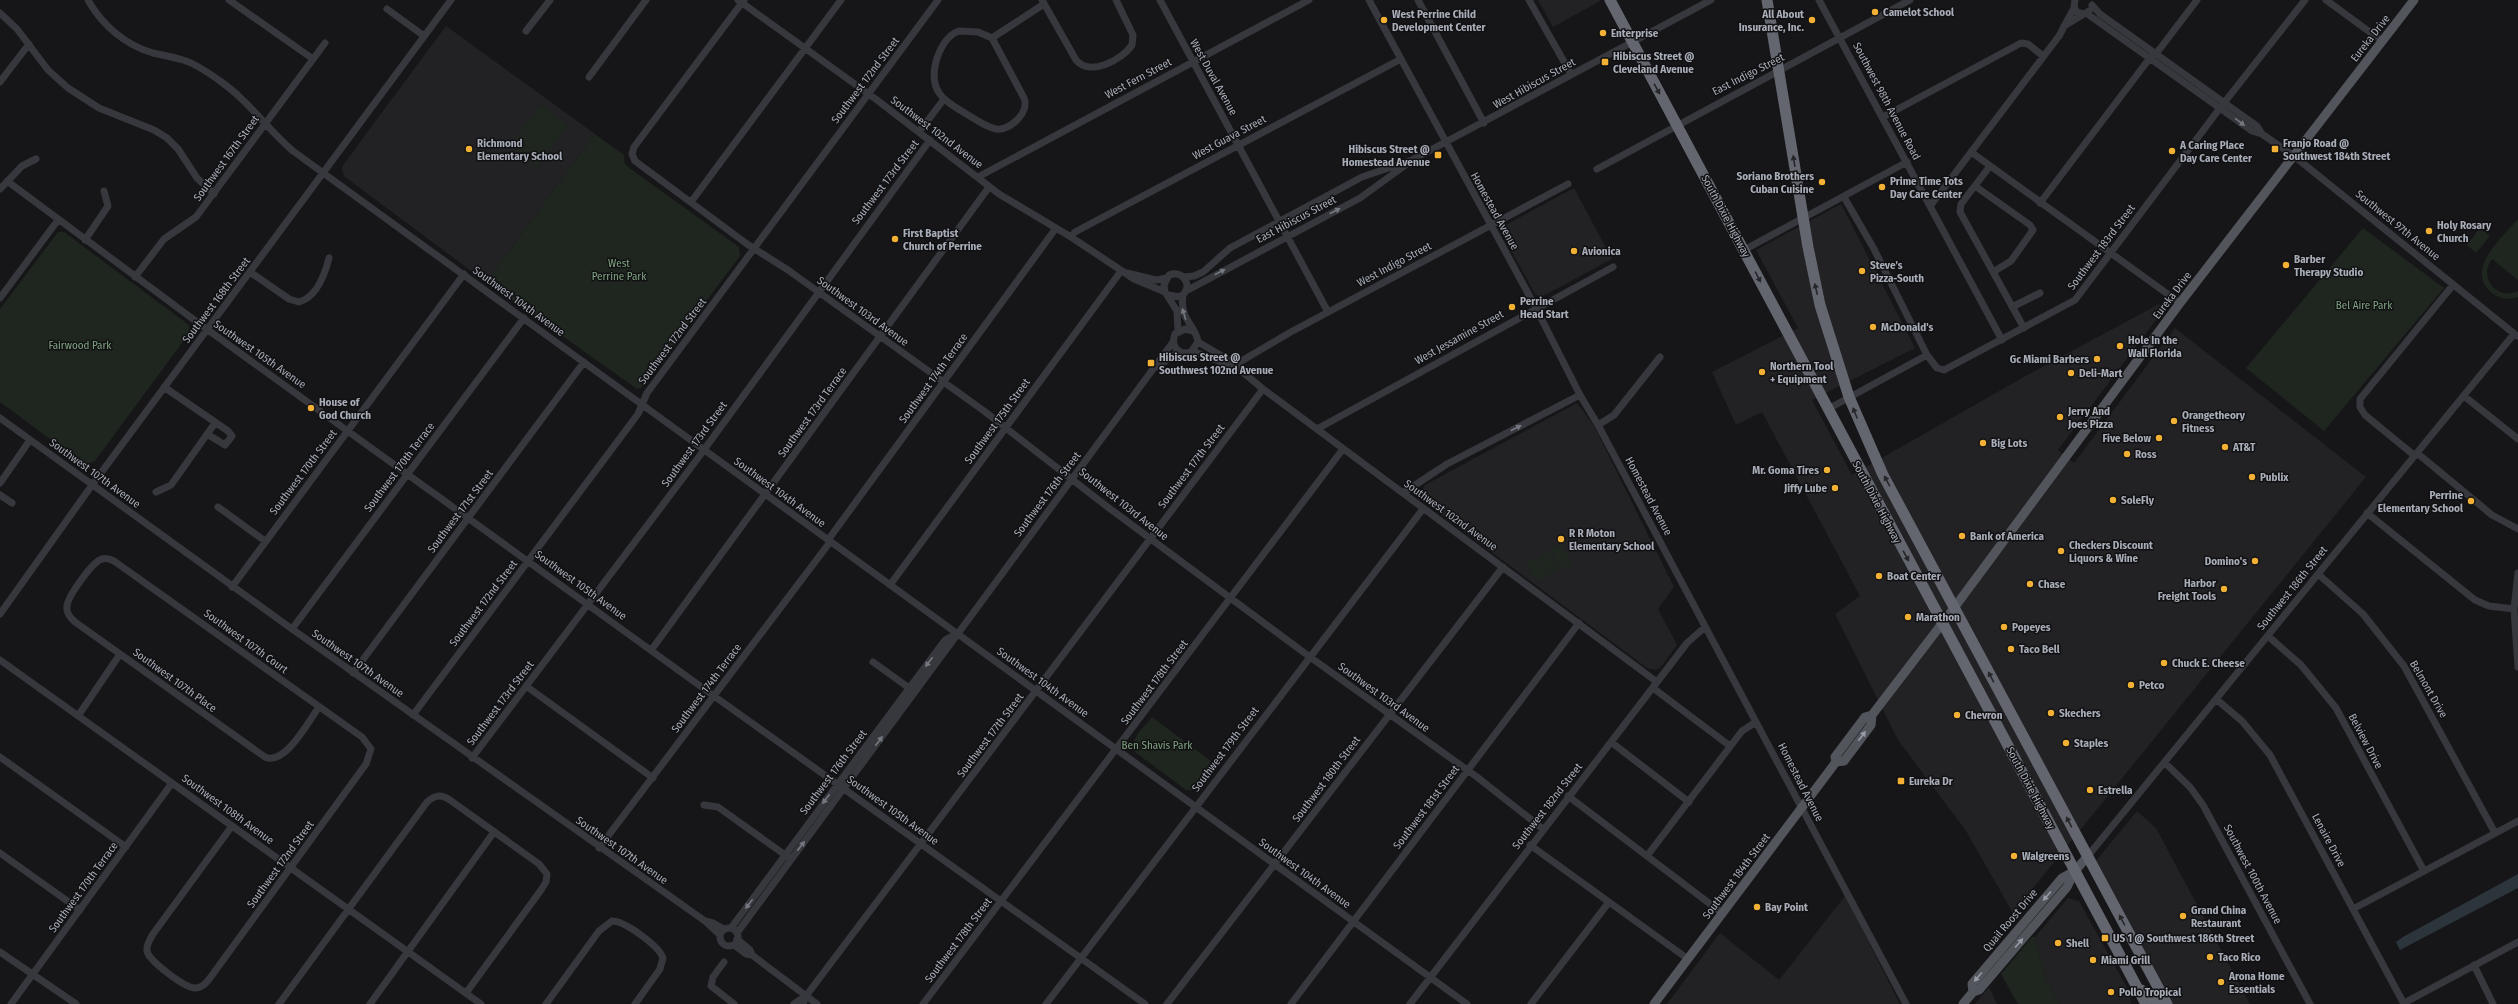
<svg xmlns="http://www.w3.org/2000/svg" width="2518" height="1004" viewBox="0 0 2518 1004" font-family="'Fira Sans Condensed',sans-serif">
<rect width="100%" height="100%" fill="#161618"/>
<path fill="#222225" d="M1538 0H1599L1600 1 1553 27Z
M446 26 595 134 486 282 345 177 342 170 343 165Z
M1574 188 1612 259 1543 296H1538L1535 294 1501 232 1502 227Z
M1841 204 1915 348 1812 400 1852 475 2022 378 2159 304 2165 308 2058 450 2074 463 2175 328 2366 477 2013 913 1966 831 1898 740 1835 614 1860 596 1762 412 1736 425 1712 372 1798 328 1756 250Z
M1577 403 1594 426 1674 587 1658 609 1677 645 1660 668 1655 670 1647 668 1418 497 1425 485Z
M2137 811 2156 828 2250 1004H2169L2095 862Z
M1845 896 1900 1004H1667L1720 933 1779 980Z
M2068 898 2079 901 2130 993 2131 1004H2060L2046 979 2035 937Z
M1989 987 1997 1004H1975Z"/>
<path fill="#1e261f" d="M541 105 568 125 537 166 510 145Z
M595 134 624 155V162L628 167 739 247 740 256 642 387 637 389 486 282Z
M2518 219V280L2492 259C2478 277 2497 301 2518 291V297C2509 300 2499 299 2492 293 2463 270 2503 237 2518 219Z
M2363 228 2444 288 2324 431 2246 368Z
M2480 228 2490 236 2476 253 2467 245Z
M58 232H64L189 325 190 332 95 461 85 465 0 402V309Z
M1562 544 1572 563 1561 569 1551 550Z
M1549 551 1559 569 1549 575 1538 556Z
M1537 557 1547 576 1537 582 1526 563Z
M1152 717 1215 764 1195 790H1186L1135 752C1128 740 1145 726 1152 717Z
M2032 937H2035L2046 979 2060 1004H2018L2001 974Z"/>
<path fill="#2c353c" d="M2518 874V888L2400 950 2396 942 2403 937Z"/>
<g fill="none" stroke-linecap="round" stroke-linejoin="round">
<path stroke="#37383d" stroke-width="7" d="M88 0C102 25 125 45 153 53 163 55 173 57 183 60 196 64 209 73 220 81 249 101 267 129 293 151L1467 1004
M229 0 313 59
M738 0 877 100 999 194 1071 237 1134 279 1165 292
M744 0 634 147 632 154 635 161 747 244 788 270 984 411 1105 505 1310 657 1477 777 1543 829
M1042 0 1076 60C1090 77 1122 60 1132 45L1133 35 1116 0
M1160 0 1328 312
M1369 0 1536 308 1580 395 1598 425 1906 1004
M1418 0 1484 123
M1529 0 1571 74
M1819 0 2002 340
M2075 0 2074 7 2077 12 2084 14 2089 11
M2326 0 2382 41
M2092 5 2100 14 2257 126 2262 134 2294 156 2517 336
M387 9 424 36
M0 13 17 29 48 70 68 88 99 108 154 130 167 138 178 149 197 178 214 194
M2086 13 2252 131 2262 134
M2064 26 2084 14
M526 31 550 0
M959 31 978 32 992 38 1024 98C1030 112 1010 131 996 129 986 127 977 120 968 115 943 100 927 91 937 58 941 47 947 35 959 31Z
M992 38 1044 4
M589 77 646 0
M0 82 29 44
M1883 117 2021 43 2028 44 2043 56
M919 132 944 99
M1971 152 2180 303
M1990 166 1961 204 1960 212 2024 328
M1597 169 1910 0
M978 177 1309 0
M7 181 197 322 714 696 1145 1004
M1975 186 2030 225 2033 230 2011 261 1993 272
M0 189 22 166 36 159
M1844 197 1874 249 1927 355 1937 368 1944 370 2075 300 2220 108 2305 0
M691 202 841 0
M2040 203 2146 63 2159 50 2197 0
M1931 205 2059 36 2074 8
M1071 237 1075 232 1401 59
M85 240 108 206 104 191
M1744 250 1907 162
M250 272 289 299 299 302C317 297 325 274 329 258
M1127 273 1156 280 1167 278
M135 277 164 239 196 217 325 43
M1183 277 1194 276 1203 272 1230 248 1362 177 1412 160 1711 0
M1186 291 1360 198 1407 164
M1168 295 1180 297C1194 289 1185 269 1169 275L1164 285 1165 292 1177 311 1178 331
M1183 295C1179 320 1196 325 1198 342L1191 352C1179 356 1170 346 1175 334L1185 329 1193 331
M0 298 58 220
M2012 307 2040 293
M1198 342 1227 359 1263 389 1657 682
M1192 351 1232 366
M1233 366 1289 333 1568 184
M1156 367 1179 352
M164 387 228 431 232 436 225 445 207 434
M2464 396 2518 439
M1828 409 1927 355
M0 418 292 629 705 921 720 935
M1598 425 1614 415 1660 357
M1317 429 1613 267
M2417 453 2492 515 2518 529
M2415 456 2365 415 2360 407V399L2453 285
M0 483 30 440
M156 492 171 485 215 423
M1403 493 1447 464 1580 395
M0 495 12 503
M218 507 265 541
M2367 513 2475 600 2489 606 2514 609
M828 540 1056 228
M2518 573 2514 609 2518 667
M2318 574 2363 614 2404 666 2495 833
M890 585 1121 271
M232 587 464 274
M0 614 92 485 451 0
M292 629 524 318
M2268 636 2301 665 2336 708 2424 871
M652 649 989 187
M0 660 481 1004
M873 662 912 690
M353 673 584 362
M526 686 653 778
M1653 688 1730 746
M2216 699 2242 721 2270 755 2404 1004
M413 715 638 414 647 393 938 0
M78 716 120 654
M1611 742 1689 802
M0 757 126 847
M472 758 698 458 930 140
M2165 763 2190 787 2203 805 2310 1004
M1568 796 1722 913
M704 805 718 807 788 857
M232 826 153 934C150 939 146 945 147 951 149 961 185 988 195 988 202 988 206 983 210 978L366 764 371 749 362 737 114 561C110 559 106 558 102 559 93 561 68 596 67 606 66 613 70 617 75 622L265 757C285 766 308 722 319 707
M1530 845 1688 959
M599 848 830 542
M0 853 80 910
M1647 856 1742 731 1756 722
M2087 857 2514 334
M2353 909 2518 821
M705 921 713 923 724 929
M731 928 945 640 956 634
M720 937a9 9 0 1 1 18 0a9 9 0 1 1-18 0Z
M737 933 1173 342
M737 939 750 950 752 955
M734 945 746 954 752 955 817 1004
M0 952 76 1004
M724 962 713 977 711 986 734 1004
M2474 965 2493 1004
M2404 1003 2518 942
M11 1004 172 783
M279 1004 427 802C435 795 441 794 450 800L539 864 547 874 546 882 541 890 466 993
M370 1004 494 832
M546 1004 599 931 612 921C625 921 659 946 663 958L660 969 635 1004
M794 1004 806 996
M803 1004 806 996 1263 389
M923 1004 1343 449
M1046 1004 1423 509
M1167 1004 1503 567
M1291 1004 1579 623
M1410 1004 1687 643 1705 627
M1531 1004 1609 902"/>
<path stroke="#53555c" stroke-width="9" d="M1872 715 1954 608 2180 303 2414 0
M1973 992 1972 984 2062 878 2075 871
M1654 1004 1836 762 1844 761 1871 725 1872 715 1865 717 1835 757 1836 762
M1963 1004 1973 992 1979 990 2067 887 2075 871 2087 857"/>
<path stroke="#63666e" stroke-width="11" d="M1610 0 2146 1004
M1767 0 1808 247 1820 305 1849 397 1883 475 2167 1004
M2141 990 2159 1002 2165 1001"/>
</g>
<defs><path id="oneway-solid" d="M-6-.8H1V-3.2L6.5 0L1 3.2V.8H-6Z"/></defs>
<g fill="#26262a">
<use href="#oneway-solid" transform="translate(1657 89) rotate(61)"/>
<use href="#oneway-solid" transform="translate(1794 161) rotate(-99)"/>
<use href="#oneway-solid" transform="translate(1758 277) rotate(62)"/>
<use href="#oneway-solid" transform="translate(1816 289) rotate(-103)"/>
<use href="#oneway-solid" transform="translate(1855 413) rotate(-112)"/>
<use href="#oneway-solid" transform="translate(1887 481) rotate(-118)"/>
<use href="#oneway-solid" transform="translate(1906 556) rotate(61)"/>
<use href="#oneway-solid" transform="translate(1991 677) rotate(-118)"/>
<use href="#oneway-solid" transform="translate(2069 822) rotate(-118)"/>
<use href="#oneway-solid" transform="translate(2122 920) rotate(-118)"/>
</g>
<g fill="#757881">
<use href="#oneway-solid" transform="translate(2240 122) rotate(37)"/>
<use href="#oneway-solid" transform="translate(1335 211) rotate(-28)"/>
<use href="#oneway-solid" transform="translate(1220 272) rotate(-28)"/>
<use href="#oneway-solid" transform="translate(1184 314) rotate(-107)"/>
<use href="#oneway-solid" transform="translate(1516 428) rotate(-27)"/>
<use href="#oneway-solid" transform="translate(929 662) rotate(127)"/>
<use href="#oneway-solid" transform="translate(879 741) rotate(-53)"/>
<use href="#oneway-solid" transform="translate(826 799) rotate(127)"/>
<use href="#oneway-solid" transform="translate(801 846) rotate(-53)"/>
<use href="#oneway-solid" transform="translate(749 904) rotate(127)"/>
</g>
<g fill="#979ba6">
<use href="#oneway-solid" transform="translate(1862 736) rotate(-53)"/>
<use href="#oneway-solid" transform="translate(2047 896) rotate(131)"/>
<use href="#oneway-solid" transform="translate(2019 943) rotate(-49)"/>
<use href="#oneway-solid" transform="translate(1978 977) rotate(130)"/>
</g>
<g fill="#f2b134" stroke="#111113" stroke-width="1.5">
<circle cx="1875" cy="12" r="4"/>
<circle cx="1384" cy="20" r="4"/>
<circle cx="1812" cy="20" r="4"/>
<circle cx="1603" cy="33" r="4"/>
<rect x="1601" y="58" width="8" height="8" rx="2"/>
<circle cx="469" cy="149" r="4"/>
<rect x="2271" y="145" width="8" height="8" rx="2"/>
<circle cx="2172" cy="151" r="4"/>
<rect x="1434" y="151" width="8" height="8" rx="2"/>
<circle cx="1822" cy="182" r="4"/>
<circle cx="1882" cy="187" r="4"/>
<circle cx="2429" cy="231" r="4"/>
<circle cx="895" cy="239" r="4"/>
<circle cx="1574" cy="251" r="4"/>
<circle cx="2286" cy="265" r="4"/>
<circle cx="1862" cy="271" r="4"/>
<circle cx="1512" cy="307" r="4"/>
<circle cx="1873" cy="327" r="4"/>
<circle cx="2120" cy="346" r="4"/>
<circle cx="2097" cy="359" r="4"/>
<rect x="1147" y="359" width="8" height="8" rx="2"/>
<circle cx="1762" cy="372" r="4"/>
<circle cx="2071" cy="373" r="4"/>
<circle cx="311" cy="408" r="4"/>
<circle cx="2060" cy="417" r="4"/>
<circle cx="2174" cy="421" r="4"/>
<circle cx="2159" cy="438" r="4"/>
<circle cx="1983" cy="443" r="4"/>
<circle cx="2225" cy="447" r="4"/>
<circle cx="2127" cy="454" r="4"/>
<circle cx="1827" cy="470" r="4"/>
<circle cx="2252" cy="477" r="4"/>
<circle cx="1835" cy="488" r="4"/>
<circle cx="2113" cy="500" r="4"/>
<circle cx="2471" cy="501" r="4"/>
<circle cx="1962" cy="536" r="4"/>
<circle cx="1561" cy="539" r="4"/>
<circle cx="2061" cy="551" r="4"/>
<circle cx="2255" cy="561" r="4"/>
<circle cx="1879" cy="576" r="4"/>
<circle cx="2030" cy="584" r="4"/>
<circle cx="2224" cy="589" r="4"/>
<circle cx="1908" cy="617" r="4"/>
<circle cx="2004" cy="627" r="4"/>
<circle cx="2011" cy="649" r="4"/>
<circle cx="2164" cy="663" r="4"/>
<circle cx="2131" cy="685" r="4"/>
<circle cx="2051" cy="713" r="4"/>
<circle cx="1957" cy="715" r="4"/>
<circle cx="2066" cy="743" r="4"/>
<rect x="1897" y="777" width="8" height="8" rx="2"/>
<circle cx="2090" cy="790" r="4"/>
<circle cx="2014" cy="856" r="4"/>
<circle cx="1757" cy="907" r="4"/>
<circle cx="2183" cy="916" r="4"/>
<rect x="2101" y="934" width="8" height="8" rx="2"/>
<circle cx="2058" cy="943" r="4"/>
<circle cx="2210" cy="957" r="4"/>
<circle cx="2093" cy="960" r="4"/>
<circle cx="2221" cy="982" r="4"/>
<circle cx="2111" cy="992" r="4"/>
</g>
<g text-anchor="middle" stroke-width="3" stroke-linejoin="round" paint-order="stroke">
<g font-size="11" font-weight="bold" fill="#a8adb8" stroke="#111113" text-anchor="start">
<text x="1883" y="16">Camelot School</text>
<text x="1392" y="18">West Perrine Child<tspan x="1392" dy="13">Development Center</tspan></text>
<text x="1804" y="18" text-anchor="end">All About<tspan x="1804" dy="13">Insurance, Inc.</tspan></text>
<text x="1611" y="37">Enterprise</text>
<text x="1613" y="60">Hibiscus Street @<tspan x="1613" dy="13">Cleveland Avenue</tspan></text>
<text x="477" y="147">Richmond<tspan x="477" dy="13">Elementary School</tspan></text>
<text x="2283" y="147">Franjo Road @<tspan x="2283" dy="13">Southwest 184th Street</tspan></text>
<text x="2180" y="149">A Caring Place<tspan x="2180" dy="13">Day Care Center</tspan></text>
<text x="1430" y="153" text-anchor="end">Hibiscus Street @<tspan x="1430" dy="13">Homestead Avenue</tspan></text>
<text x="1814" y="180" text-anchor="end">Soriano Brothers<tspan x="1814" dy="13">Cuban Cuisine</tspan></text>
<text x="1890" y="185">Prime Time Tots<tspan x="1890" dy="13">Day Care Center</tspan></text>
<text x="2437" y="229">Holy Rosary<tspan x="2437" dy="13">Church</tspan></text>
<text x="903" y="237">First Baptist<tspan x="903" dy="13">Church of Perrine</tspan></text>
<text x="1582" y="255">Avionica</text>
<text x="2294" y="263">Barber<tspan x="2294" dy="13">Therapy Studio</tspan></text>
<text x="1870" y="269">Steve’s<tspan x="1870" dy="13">Pizza-South</tspan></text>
<text x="1520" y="305">Perrine<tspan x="1520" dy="13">Head Start</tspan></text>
<text x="1881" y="331">McDonald's</text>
<text x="2128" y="344">Hole In the<tspan x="2128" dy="13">Wall Florida</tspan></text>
<text x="1159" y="361">Hibiscus Street @<tspan x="1159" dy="13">Southwest 102nd Avenue</tspan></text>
<text x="2089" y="363" text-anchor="end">Gc Miami Barbers</text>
<text x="1770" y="370">Northern Tool<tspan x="1770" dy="13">+ Equipment</tspan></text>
<text x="2079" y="377">Deli-Mart</text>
<text x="319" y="406">House of<tspan x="319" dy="13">God Church</tspan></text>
<text x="2068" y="415">Jerry And<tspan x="2068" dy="13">Joes Pizza</tspan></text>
<text x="2182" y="419">Orangetheory<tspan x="2182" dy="13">Fitness</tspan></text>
<text x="2151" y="442" text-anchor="end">Five Below</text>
<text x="1991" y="447">Big Lots</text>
<text x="2233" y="451">AT&amp;T</text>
<text x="2135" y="458">Ross</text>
<text x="1819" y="474" text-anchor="end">Mr. Goma Tires</text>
<text x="2260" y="481">Publix</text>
<text x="1827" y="492" text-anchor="end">Jiffy Lube</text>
<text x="2463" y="499" text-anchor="end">Perrine<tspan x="2463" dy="13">Elementary School</tspan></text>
<text x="2121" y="504">SoleFly</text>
<text x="1569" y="537">R R Moton<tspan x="1569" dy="13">Elementary School</tspan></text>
<text x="1970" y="540">Bank of America</text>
<text x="2069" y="549">Checkers Discount<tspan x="2069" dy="13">Liquors &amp; Wine</tspan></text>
<text x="2247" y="565" text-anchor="end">Domino's</text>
<text x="1887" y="580">Boat Center</text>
<text x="2216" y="587" text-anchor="end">Harbor<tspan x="2216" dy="13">Freight Tools</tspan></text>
<text x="2038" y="588">Chase</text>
<text x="1916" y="621">Marathon</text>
<text x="2012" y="631">Popeyes</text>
<text x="2019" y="653">Taco Bell</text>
<text x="2172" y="667">Chuck E. Cheese</text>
<text x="2139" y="689">Petco</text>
<text x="2059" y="717">Skechers</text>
<text x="1965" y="719">Chevron</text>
<text x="2074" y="747">Staples</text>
<text x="1909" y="785">Eureka Dr</text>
<text x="2098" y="794">Estrella</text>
<text x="2022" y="860">Walgreens</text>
<text x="1765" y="911">Bay Point</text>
<text x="2191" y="914">Grand China<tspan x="2191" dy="13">Restaurant</tspan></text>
<text x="2113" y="942">US 1 @ Southwest 186th Street</text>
<text x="2066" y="947">Shell</text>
<text x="2218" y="961">Taco Rico</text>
<text x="2101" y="964">Miami Grill</text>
<text x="2229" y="980">Arona Home<tspan x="2229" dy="13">Essentials</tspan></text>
<text x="2119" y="996">Pollo Tropical</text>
</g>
<g font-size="11" fill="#a8adb8" stroke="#111113">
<text transform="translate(2370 38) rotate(-52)" y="4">Eureka Drive</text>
<text transform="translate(1748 74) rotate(-27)" y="4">East Indigo Street</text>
<text transform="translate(1214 77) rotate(61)" y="4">West Duval Avenue</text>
<text transform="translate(1138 78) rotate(-28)" y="4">West Fern Street</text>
<text transform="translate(865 80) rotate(-53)" y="4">Southwest 172nd Street</text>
<text transform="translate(1534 83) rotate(-29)" y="4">West Hibiscus Street</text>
<text transform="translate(1887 101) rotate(62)" y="4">Southwest 98th Avenue Road</text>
<text transform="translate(937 132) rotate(37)" y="4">Southwest 102nd Avenue</text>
<text transform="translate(1229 137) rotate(-28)" y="4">West Guava Street</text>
<text transform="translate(226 158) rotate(-54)" y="4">Southwest 167th Street</text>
<text transform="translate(885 182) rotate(-53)" y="4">Southwest 173rd Street</text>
<text transform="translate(1495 211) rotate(61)" y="4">Homestead Avenue</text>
<text transform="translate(1726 216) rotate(62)" y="4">South Dixie Highway</text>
<text transform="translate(1296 219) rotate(-28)" y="4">East Hibiscus Street</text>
<text transform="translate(2398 225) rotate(39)" y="4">Southwest 97th Avenue</text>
<text transform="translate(2101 247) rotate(-53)" y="4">Southwest 183rd Street</text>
<text transform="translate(1394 264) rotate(-28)" y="4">West Indigo Street</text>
<text transform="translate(2172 295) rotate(-53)" y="4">Eureka Drive</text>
<text transform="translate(216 300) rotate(-53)" y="4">Southwest 168th Street</text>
<text transform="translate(519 301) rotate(36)" y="4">Southwest 104th Avenue</text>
<text transform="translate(863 311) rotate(36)" y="4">Southwest 103rd Avenue</text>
<text transform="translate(1459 337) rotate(-29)" y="4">West Jessamine Street</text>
<text transform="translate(672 341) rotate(-53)" y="4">Southwest 172nd Street</text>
<text transform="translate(260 354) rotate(35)" y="4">Southwest 105th Avenue</text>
<text transform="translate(933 378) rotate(-54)" y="4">Southwest 174th Terrace</text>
<text transform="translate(812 412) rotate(-54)" y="4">Southwest 173rd Terrace</text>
<text transform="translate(997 421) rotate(-54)" y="4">Southwest 175th Street</text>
<text transform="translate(694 444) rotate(-54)" y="4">Southwest 173rd Street</text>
<text transform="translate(1191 466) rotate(-53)" y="4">Southwest 177th Street</text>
<text transform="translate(399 467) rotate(-53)" y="4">Southwest 170th Terrace</text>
<text transform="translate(303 472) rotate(-53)" y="4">Southwest 170th Street</text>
<text transform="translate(95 473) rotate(36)" y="4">Southwest 107th Avenue</text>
<text transform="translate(780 492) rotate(36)" y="4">Southwest 104th Avenue</text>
<text transform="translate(1047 494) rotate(-53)" y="4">Southwest 176th Street</text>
<text transform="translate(1649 496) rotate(62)" y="4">Homestead Avenue</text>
<text transform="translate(1877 502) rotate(62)" y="4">South Dixie Highway</text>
<text transform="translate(1124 504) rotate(38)" y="4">Southwest 103rd Avenue</text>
<text transform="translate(460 511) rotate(-53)" y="4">Southwest 171st Street</text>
<text transform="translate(1451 515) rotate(36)" y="4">Southwest 102nd Avenue</text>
<text transform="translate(581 585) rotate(36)" y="4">Southwest 105th Avenue</text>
<text transform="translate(2292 588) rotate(-51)" y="4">Southwest 186th Street</text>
<text transform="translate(483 603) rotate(-53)" y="4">Southwest 172nd Street</text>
<text transform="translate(246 641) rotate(36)" y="4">Southwest 107th Court</text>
<text transform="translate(358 663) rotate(35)" y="4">Southwest 107th Avenue</text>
<text transform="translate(175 680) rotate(36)" y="4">Southwest 107th Place</text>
<text transform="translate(1043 682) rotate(36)" y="4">Southwest 104th Avenue</text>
<text transform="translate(1154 682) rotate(-53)" y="4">Southwest 178th Street</text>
<text transform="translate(706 688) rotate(-53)" y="4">Southwest 174th Terrace</text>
<text transform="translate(2429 689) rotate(60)" y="4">Belmont Drive</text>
<text transform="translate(1384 697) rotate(36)" y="4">Southwest 103rd Avenue</text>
<text transform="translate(500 703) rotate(-53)" y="4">Southwest 173rd Street</text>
<text transform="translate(990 735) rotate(-53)" y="4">Southwest 177th Street</text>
<text transform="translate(2366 741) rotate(62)" y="4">Belview Drive</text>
<text transform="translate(1225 749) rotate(-53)" y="4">Southwest 179th Street</text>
<text transform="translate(833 772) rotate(-53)" y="4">Southwest 176th Street</text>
<text transform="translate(1326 779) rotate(-53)" y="4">Southwest 180th Street</text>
<text transform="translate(1801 782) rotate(63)" y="4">Homestead Avenue</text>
<text transform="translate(2031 788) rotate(62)" y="4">South Dixie Highway</text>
<text transform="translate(1547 806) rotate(-52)" y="4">Southwest 182nd Street</text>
<text transform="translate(1426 807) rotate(-53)" y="4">Southwest 181st Street</text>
<text transform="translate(228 809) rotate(36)" y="4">Southwest 108th Avenue</text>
<text transform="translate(893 810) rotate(36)" y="4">Southwest 105th Avenue</text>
<text transform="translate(2329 840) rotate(62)" y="4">Lenaire Drive</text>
<text transform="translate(622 850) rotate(35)" y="4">Southwest 107th Avenue</text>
<text transform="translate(280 864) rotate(-54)" y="4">Southwest 172nd Street</text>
<text transform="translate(1305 873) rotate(36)" y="4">Southwest 104th Avenue</text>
<text transform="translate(2253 874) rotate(62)" y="4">Southwest 100th Avenue</text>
<text transform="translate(1736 876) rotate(-53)" y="4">Southwest 184th Street</text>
<text transform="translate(83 887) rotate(-54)" y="4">Southwest 170th Terrace</text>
<text transform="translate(2010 920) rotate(-50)" y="4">Quail Roost Drive</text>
<text transform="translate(958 940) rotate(-53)" y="4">Southwest 178th Street</text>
</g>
<g font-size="11" fill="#7fa381" stroke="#111113">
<text x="619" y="267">West<tspan x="619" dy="13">Perrine Park</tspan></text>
<text x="2364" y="309">Bel Aire Park</text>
<text x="80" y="349">Fairwood Park</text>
<text x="1157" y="749">Ben Shavis Park</text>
</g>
</g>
</svg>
